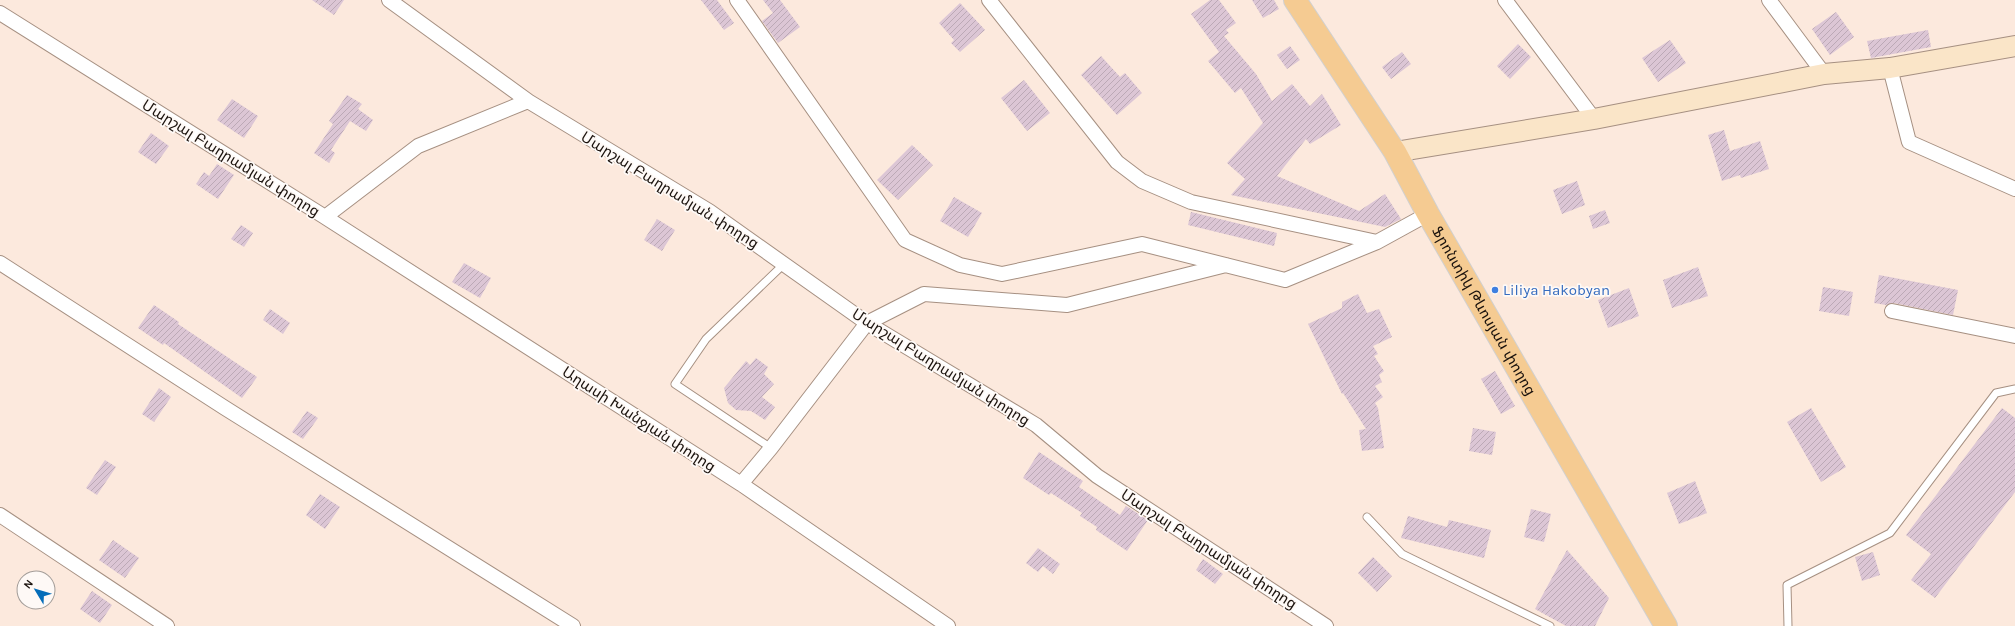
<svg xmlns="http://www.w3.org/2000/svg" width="2015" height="626" viewBox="0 0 2015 626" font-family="Karla,'Noto Sans Armenian',sans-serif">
<defs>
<pattern id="building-hatch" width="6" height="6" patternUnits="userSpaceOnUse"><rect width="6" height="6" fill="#dcc6d5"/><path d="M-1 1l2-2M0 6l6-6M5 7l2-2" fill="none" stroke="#bca9b6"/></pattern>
</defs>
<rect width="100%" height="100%" fill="#fce9dd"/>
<path fill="url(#building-hatch)" d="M312 0H344L334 15Z
M701 0H717L734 23 724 30Z
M763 0H780L800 27 778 43 762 21 773 13Z
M1210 0H1219L1236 23 1226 30 1229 33 1224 36 1256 74 1272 101 1292 84 1310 106 1322 94 1341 125 1310 144 1306 139 1277 176 1359 211 1385 194 1401 219 1385 227 1231 195 1245 179 1227 163 1263 123 1241 88 1235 93 1208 61 1219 52 1191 14Z
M1252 0H1274L1279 9 1263 18Z
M960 3 985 30 960 52 951 43 954 40 939 23Z
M1836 12 1854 37 1830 55 1812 29Z
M1928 30 1931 47 1871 58 1867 41Z
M1670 40 1686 63 1658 82 1642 58Z
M1518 44 1531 57 1510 79 1497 66Z
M1290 46 1300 60 1287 69 1277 55Z
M1402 52 1411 64 1391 79 1382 67Z
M1101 56 1120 77 1125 73 1142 93 1117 115 1081 75Z
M1024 80 1050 113 1027 131 1001 98Z
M347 95 362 104 358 109 373 120 366 131 350 121 331 150 335 153 329 163 314 153 333 124 329 121Z
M232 99 258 116 244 138 217 120Z
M1724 130 1730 151 1760 141 1769 169 1741 178 1740 175 1722 181 1708 135Z
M151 133 169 146 156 164 138 152Z
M912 145 933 165 898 200 877 180Z
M217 164 234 175 218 199 196 184 204 172 209 176Z
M1577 181 1585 205 1562 214 1553 190Z
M954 197 982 213 968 237 940 221Z
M1605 210 1610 223 1593 229 1589 216Z
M1191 212 1277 233 1274 246 1188 225Z
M657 219 675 230 662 251 644 240Z
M241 225 253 233 244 247 231 239Z
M464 263 491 278 480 298 452 282Z
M1698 267 1708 296 1672 308 1663 280Z
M1879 275 1958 290 1953 315 1894 303 1886 305 1874 303Z
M1823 287 1853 292 1849 316 1819 311Z
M1629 288 1639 316 1608 328 1598 300Z
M1358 294 1367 313 1379 309 1392 337 1373 346 1378 354 1374 356 1384 371 1379 375 1382 382 1375 386 1383 397 1375 403 1378 408 1384 448 1362 451 1359 430 1366 429 1343 393 1342 394 1308 324 1342 308V302Z
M154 305 179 322 178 324 257 377 242 398 164 343 163 345 138 328Z
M270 309 290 323 283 334 263 320Z
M756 358 768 367 764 374 774 384 762 397 775 407 765 420 751 411 736 410 728 403 724 388 746 361 750 365Z
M1495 371 1515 406 1501 414 1481 379Z
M159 388 171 397 154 422 142 414Z
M1811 408 1846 467 1821 482 1787 422Z
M2002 408 2015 418V492L1935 598 1911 580 1931 554 1906 535Z
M307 411 318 418 303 439 292 432Z
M1473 428 1496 432 1492 455 1469 451Z
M1039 452 1083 481 1079 487 1120 515 1126 506 1148 520 1127 551 1096 530 1097 527 1080 516 1082 513 1051 493 1049 495 1023 478Z
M105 460 116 467 97 495 86 488Z
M1695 481 1707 513 1679 524 1667 493Z
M320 494 340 507 325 529 306 515Z
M1531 509 1551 514 1544 542 1524 537Z
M1408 516 1447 527 1449 520 1491 530 1484 558 1401 538Z
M113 540 139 558 125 578 99 560Z
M1038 548 1060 564 1053 574 1043 566 1038 572 1026 563Z
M1567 550 1609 598 1595 626H1566L1535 609Z
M1873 552 1880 575 1862 581 1855 557Z
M1373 557 1392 576 1377 592 1358 573Z
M1203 559 1223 574 1215 584 1196 570Z
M92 591 112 605 100 623 80 609Z"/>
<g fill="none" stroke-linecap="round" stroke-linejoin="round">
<defs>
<path id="lane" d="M771 448 675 384 706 339 785 263
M1367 517 1402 554 1550 626
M1788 626 1787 585 1890 533 1996 393 2015 389"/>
<path id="street" d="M389 0 528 101
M737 0 905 240 960 265 1002 274 1142 244 1285 280 1377 242
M989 0 1117 162 1142 181 1191 202 1377 242 1428 214
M1505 0 1594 119
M1769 0 1824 74
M0 13 325 217 418 146 528 101 709 211 867 323 1036 425 1097 476 1326 626
M1890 68 1909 142 2015 189
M325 217 741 484 948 626
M0 263 225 408 573 626
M1892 311 2015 336
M741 484 771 448 867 323 924 294 1067 305 1226 265
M0 515 167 626"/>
<path id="secondary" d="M1395 152 1594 119 1824 74 1890 68 2015 46"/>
<g id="primary">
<path id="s1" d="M1295 0 1395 152 1428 214 1666 626"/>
</g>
</defs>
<use href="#lane" stroke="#a69082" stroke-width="9"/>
<use href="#street" stroke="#a69082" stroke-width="16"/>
<use href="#secondary" stroke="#a69082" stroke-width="22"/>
<use href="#primary" stroke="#d1d0cf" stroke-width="24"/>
<use href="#lane" stroke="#fff" stroke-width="7"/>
<use href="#street" stroke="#fff" stroke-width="14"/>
<use href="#secondary" stroke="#fae5c8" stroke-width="20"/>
<use href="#primary" stroke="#f5cb92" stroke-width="22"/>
</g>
<circle fill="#3f7fe0" stroke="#fef9f6" stroke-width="1.5" cx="1495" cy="290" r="4"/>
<g text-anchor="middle" stroke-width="3.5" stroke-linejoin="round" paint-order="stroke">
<g font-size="15" fill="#1a120d" stroke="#fef9f6">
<text transform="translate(231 158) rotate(32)" y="5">Մարշալ Բաղրամյան փողոց</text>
<text transform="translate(670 190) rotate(32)" y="5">Մարշալ Բաղրամյան փողոց</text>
<text dy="5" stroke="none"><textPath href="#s1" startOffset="364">Ֆրոնտիկ Թևոսյան փողոց</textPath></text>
<text transform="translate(941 367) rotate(32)" y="5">Մարշալ Բաղրամյան փողոց</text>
<text transform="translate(639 419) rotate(33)" y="5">Աղասի Խանջյան փողոց</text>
<text transform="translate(1209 549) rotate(33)" y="5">Մարշալ Բաղրամյան փողոց</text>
</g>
<g font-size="15" fill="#366cbe" stroke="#fef9f6" text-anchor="start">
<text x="1503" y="295">Liliya Hakobyan</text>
</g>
</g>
<g transform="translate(36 590) rotate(308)"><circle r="19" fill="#fef9f6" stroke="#a39d99"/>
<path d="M0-3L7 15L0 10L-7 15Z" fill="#056db9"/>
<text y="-6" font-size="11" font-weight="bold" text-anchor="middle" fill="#1a120d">N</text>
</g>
</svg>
